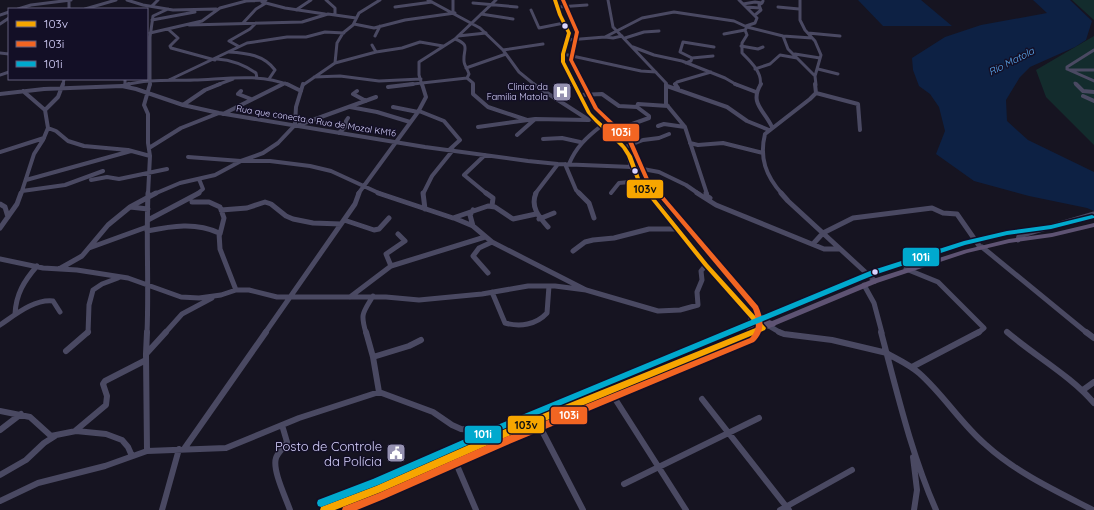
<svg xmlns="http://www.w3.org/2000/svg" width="1094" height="510" viewBox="0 0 1094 510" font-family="Quicksand,sans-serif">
<rect width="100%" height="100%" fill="#161421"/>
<path fill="#132c2d" d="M1072 0H1094V20Z
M1094 36V145L1046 97 1036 70Z"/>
<path fill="#0d2144" d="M858 0H921L952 26H883Z
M1033 0H1070L1092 21 1086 40 1075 47 1030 67 1020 77 1006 100 1007 121 1028 140 1094 172V211L1087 208 1029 196 974 181 936 154 945 131 939 107 930 94 919 86 913 70 912 58 945 37 981 25 1047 13Z"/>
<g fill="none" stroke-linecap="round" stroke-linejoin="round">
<path stroke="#4a4962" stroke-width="3" d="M69 0V9
M127 0 143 5 173 10 216 9
M326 0 335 8V15
M428 0 480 28 503 50 519 72 535 85
M453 0V13
M608 0 613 27 666 83V85
M739 0 757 18 755 23 746 26
M800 0V20L805 30 815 41 821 55 815 76 816 85
M262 2 285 8 325 14
M473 3 517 7
M743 4 755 2 762 3 763 1
M152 6 158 0
M395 7 432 2
M558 7 587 5
M746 7 760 8
M778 7 799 9
M18 9 31 5 71 0
M85 9 116 0
M296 10 311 0
M531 10 539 28 564 23
M481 14 513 19
M0 15 9 12
M755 15 761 10 759 5 762 3
M152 20 195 12
M243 23 256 9 266 3
M0 24 9 18
M354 24 374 28 405 20 455 13
M189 25 302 22 328 14 356 18
M747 27 745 30 747 35 742 43V53C750 61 763 73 760 85
M169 30 178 38 170 46 171 48 215 60
M150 33 202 21 220 8 246 1 266 0
M808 33 840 36
M724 34 745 30
M375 36 380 26
M458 36 486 33
M783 36 788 49 815 76
M605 37 613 38 622 36
M625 38 644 32 659 31
M455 39C471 45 463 49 464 61 464 65 468 70 469 74L467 78
M568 40 605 37 642 18 674 12 734 21 747 27 783 36 812 38
M372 45 376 52
M238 46 229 41 250 29 256 23
M741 46 758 49 763 47
M633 47 654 55 682 61 725 78 737 85
M503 50 543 44
M229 52C247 53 264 55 275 70L269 79
M0 53 9 54
M563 54 641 71 656 72
M795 54 820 58
M692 58 713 56
M217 59C232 60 243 64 256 73L257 78
M335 63 376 52 402 48 420 42 443 46
M686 63 691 61 692 58 680 52 683 42 714 47
M466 68 506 54
M755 69 770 64 780 55 797 58
M818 69 838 74
M1067 69V67L1094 50
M1067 69 1094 81
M1070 70H1094
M0 75 9 72
M314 77 340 76 379 81 421 79
M125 79V85
M169 80 247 43 287 37H306L325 32 344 33
M1075 83 1077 85
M63 85 64 79
M126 85C148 79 171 81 194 80 225 79 259 73 289 85
M150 85V37L153 16 168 9
M217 85 233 79
M281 85 285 83
M303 85 335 63 337 43 343 33 353 25 359 13 380 0
M404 85 467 78 473 83V85
M422 85 419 75V62L455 39 496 0
M676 85 675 84 677 82 711 72"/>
<path stroke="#4a4962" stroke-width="4" d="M287 84 301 91
M473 84V94L488 107 527 120
M533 84 589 120
M666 84V104L685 127 707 194
M675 84 678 88
M735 84 756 92
M761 84C749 103 764 110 772 127
M1076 84 1083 91 1094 92
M123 86 129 84
M667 86 727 107 747 121 769 130
M388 87 413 84
M23 91 45 110
M241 91 238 94 251 99
M357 91 353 94 366 101
M816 93 858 104 860 130
M0 94 44 89 122 86 136 89 183 105 219 113 425 147 528 161 558 164 632 167 659 172 686 185 699 194
M580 95 602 94 619 106 637 107
M1083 96 1094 101
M183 105 205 90 220 84
M350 107 377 112 410 122
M393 107 418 112
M419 111 444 121 460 140 449 150
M223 114 283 84
M299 125 376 97
M658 126 664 124 685 127
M478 127 535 119 588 120
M48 128 56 131 68 141 84 146 128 150 150 156
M610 132 649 118V116L637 107 638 104 668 106
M339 133 346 126V121L348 118
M517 135 534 120
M543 139 562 138 580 142
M690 143 698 145 723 143 763 153
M625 147 643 140 659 138 669 134
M149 148 181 128 219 113
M0 152 44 138
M485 155 464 175 487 194
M188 157 241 161H270L310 166 331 171 381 194
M565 164 576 190 580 194
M569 164C576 147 587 137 601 126
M26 180 131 151
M91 180 107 177 119 179 167 169
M22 191 65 185 103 171
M611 193 619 183 639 181
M21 194 34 154 43 140 48 128 45 110 58 97 63 84
M148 194 150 156 148 143V114L144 105 150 84
M154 194 180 183 215 175 241 161 263 153 278 143 295 125 296 107 303 84
M197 194 203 189 199 179
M358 194 418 112 426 97 422 84
M423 194 432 176 453 150
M535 194 558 164
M782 194C766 176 759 158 765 134L810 99 816 93 815 84"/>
<path stroke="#4a4962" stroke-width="5" d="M378 193 453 218 488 206 495 207 513 219 536 214
M423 193 425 209
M486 193 493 198 492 206
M536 193C530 207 539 217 548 227
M579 193 589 203 594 218
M697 193 716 205 824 249H840
M706 193 707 196 710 198
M781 193 788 201 875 281
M192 202H209L220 207 224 218 220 234
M0 204 5 207 8 217
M130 207 148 209
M221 210 247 208 265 202 271 204 286 216 293 219 313 223 341 224
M473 210 470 215 473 226 492 242 586 290 658 311 680 310 698 305 697 292 702 280 701 271 706 265
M454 218 473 226
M539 219 554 213
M148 220 199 193
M344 220 374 230 379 229 389 218
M0 228 17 204 21 193
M147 231C172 226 196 222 219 233L220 249 236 290
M1018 240 1019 236 1094 214
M813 244 823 233 853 218 932 208 943 213 957 214 980 247
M982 247 1087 333
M89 248 147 227
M573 251 585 242 593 240 614 238 649 229H678
M0 259 43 268 77 270 128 278 181 297 199 298 221 295 236 290H249L277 297H386L419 300 482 294 528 286H555L586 290
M391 266 386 254 405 241 398 234
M59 269 82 256 108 225 130 207 156 193
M906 269 938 282 984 328 978 333
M488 273 473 256 479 248 492 242
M864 285 874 303 882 333
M492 292 505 323C520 327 536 325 547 313L549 286
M350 297 391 266 485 237
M15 314C16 294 24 281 37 266
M0 325C15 315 34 299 53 301L60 312
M769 326 781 333
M88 333 89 305 93 290 102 284 118 278
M147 333C149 286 146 239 148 193
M165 333 182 314 212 298
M265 333 355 204 359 193
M366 333C360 313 363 313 373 296"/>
<path stroke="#4a4962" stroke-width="6" d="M366 332 373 357 379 392
M779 332 784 334 832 340 887 353
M881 332C897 392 911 453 936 510
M1007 332C1035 356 1071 376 1094 403
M1086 332 1094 338
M66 351 88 332
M146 354 147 332
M888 354C899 360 910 365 919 373 944 395 961 424 986 445 1017 473 1056 491 1093 510
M373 357 409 346 421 340
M912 367 979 332
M1083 390 1094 382
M610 391 686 510
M702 399 789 510
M0 411 30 417 51 436 76 431 106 434 122 440 128 447 132 456
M537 421 583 510
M282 425 287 442C284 448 278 452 276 458 272 470 286 498 290 510
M0 430 21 414
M75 431 106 405 107 396 103 384 105 381 146 360
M184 449 266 332
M147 451 146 354 166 332
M453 456 476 510
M913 457 917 490 914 510
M0 475 26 460 44 443 55 436
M624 484 759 418
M0 501 38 483 105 466 147 451 226 448 299 418 379 392 433 412 452 425 461 429 494 432 501 435
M162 510 179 449
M780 510 852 470"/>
<path fill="#5e5373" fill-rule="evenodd" d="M553 0H557L562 15 571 33 570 40 565 54V62L591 113 596 119 623 142 629 151 635 167 641 180 664 207 708 264 755 315 772 321 873 279 964 250 1009 239 1052 233 1094 223V227L1052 237 1009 243 967 253 877 283 776 325 775 326C772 327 764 330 762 330L504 438 381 492 335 510H320L321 507 376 486 498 432 746 331 749 323 748 316 704 266 660 209 637 182 629 167 625 151 619 144 592 121 587 113 561 62V54L566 40 567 33 558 15ZM755 324 758 326 754 328Z"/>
<defs>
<path id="bus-1" d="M553 0H557L562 15 571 33 565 54V62L591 113 598 120 619 139 626 147 632 156 641 181 708 264 766 328 765 330 504 438 381 492 335 510H320L321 507 376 486 498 432 758 327 704 266 637 182 627 156 622 148 611 137 595 122 587 113 561 62V54L567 33 558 15Z"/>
<path id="bus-2" d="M561 0H565L579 32 573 60 598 108 632 140 649 179 758 306C764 319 765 332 754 342L507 445 384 499 357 510H342L343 507 379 493 501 439 750 338C758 330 757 319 753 309L645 180 628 142 594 109 569 60 575 32Z"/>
<path id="bus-3" d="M1092 215 1094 216V218L1051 229 1007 235 965 245 874 275 501 430 378 485 321 507 318 506 317 503 318 500 373 479 495 426 870 271 964 241 1007 231 1051 225Z"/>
</defs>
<use href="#bus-1" stroke="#130f26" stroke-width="3"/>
<use href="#bus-2" stroke="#130f26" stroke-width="3"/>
<use href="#bus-3" stroke="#130f26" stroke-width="3"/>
<use href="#bus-1" fill="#f7a600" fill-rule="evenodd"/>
<use href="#bus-2" fill="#f26522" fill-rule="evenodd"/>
<use href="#bus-3" fill="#00a9ce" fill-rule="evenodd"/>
</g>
<defs>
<symbol id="hospital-square" viewBox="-11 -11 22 22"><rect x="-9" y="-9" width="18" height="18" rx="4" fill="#9591b1" stroke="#130f26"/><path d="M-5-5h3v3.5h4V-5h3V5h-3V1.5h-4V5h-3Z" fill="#fff"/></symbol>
<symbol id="civic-square" viewBox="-11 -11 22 22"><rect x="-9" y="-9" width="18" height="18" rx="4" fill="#9591b1" stroke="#130f26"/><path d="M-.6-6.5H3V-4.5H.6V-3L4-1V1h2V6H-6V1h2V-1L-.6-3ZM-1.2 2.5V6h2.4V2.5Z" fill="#fff"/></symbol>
</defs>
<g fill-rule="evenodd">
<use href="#hospital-square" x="551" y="81" width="22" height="22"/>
<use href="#civic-square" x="385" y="442" width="22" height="22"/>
</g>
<g fill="#d9d4ff" stroke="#130f26" stroke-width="1.5">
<circle cx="565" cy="26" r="3.5"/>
<circle cx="635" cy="171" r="3.5"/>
<circle cx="875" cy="272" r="3.5"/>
</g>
<g text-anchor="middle" stroke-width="3" stroke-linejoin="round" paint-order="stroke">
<g font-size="9" fill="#d9d4ff" stroke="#130f26" text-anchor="end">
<text x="548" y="90">Clinica da<tspan x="548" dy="10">Familia Matola</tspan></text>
</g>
<g font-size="9" fill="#d9d4ff" stroke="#130f26">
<text transform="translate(316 121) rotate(9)" y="3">Rua que conecta a Rua de Mozal KM16</text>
</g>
<g font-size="10" font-style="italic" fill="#62b6ff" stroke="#130f26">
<text transform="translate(1011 61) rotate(-27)" y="4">Rio Matola</text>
</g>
<g font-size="13" fill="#d9d4ff" stroke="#130f26" text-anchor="end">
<text x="382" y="451">Posto de Controle<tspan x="382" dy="15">da Polícia</tspan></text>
</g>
</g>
<g stroke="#130f26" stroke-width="1.5">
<rect x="602" y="123" width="38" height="19" rx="4" fill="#f26522"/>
<rect x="626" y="179" width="38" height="20" rx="4" fill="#f7a600"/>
<rect x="902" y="247" width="38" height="20" rx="4" fill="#00a9ce"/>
<rect x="550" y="406" width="38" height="19" rx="4" fill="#f26522"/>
<rect x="507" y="415" width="38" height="19" rx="4" fill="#f7a600"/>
<rect x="464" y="425" width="38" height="19" rx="4" fill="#00a9ce"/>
</g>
<g font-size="11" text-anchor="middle" font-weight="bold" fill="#fff">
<text x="621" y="136">103i</text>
<text x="921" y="261">101i</text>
<text x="569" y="419">103i</text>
<text x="483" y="438">101i</text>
</g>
<g font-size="11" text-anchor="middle" font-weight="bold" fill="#111">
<text x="645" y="193">103v</text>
<text x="526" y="429">103v</text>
</g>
<rect x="8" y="8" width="140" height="72" fill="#130f26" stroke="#625e7d"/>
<rect x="16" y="21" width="20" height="6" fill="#f7a600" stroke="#625e7d"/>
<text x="44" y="28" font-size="12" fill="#d9d4ff">103v</text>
<rect x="16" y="41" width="20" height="6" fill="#f26522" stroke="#625e7d"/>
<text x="44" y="48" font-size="12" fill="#d9d4ff">103i</text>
<rect x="16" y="61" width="20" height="6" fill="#00a9ce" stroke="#625e7d"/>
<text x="44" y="68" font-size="12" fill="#d9d4ff">101i</text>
</svg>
